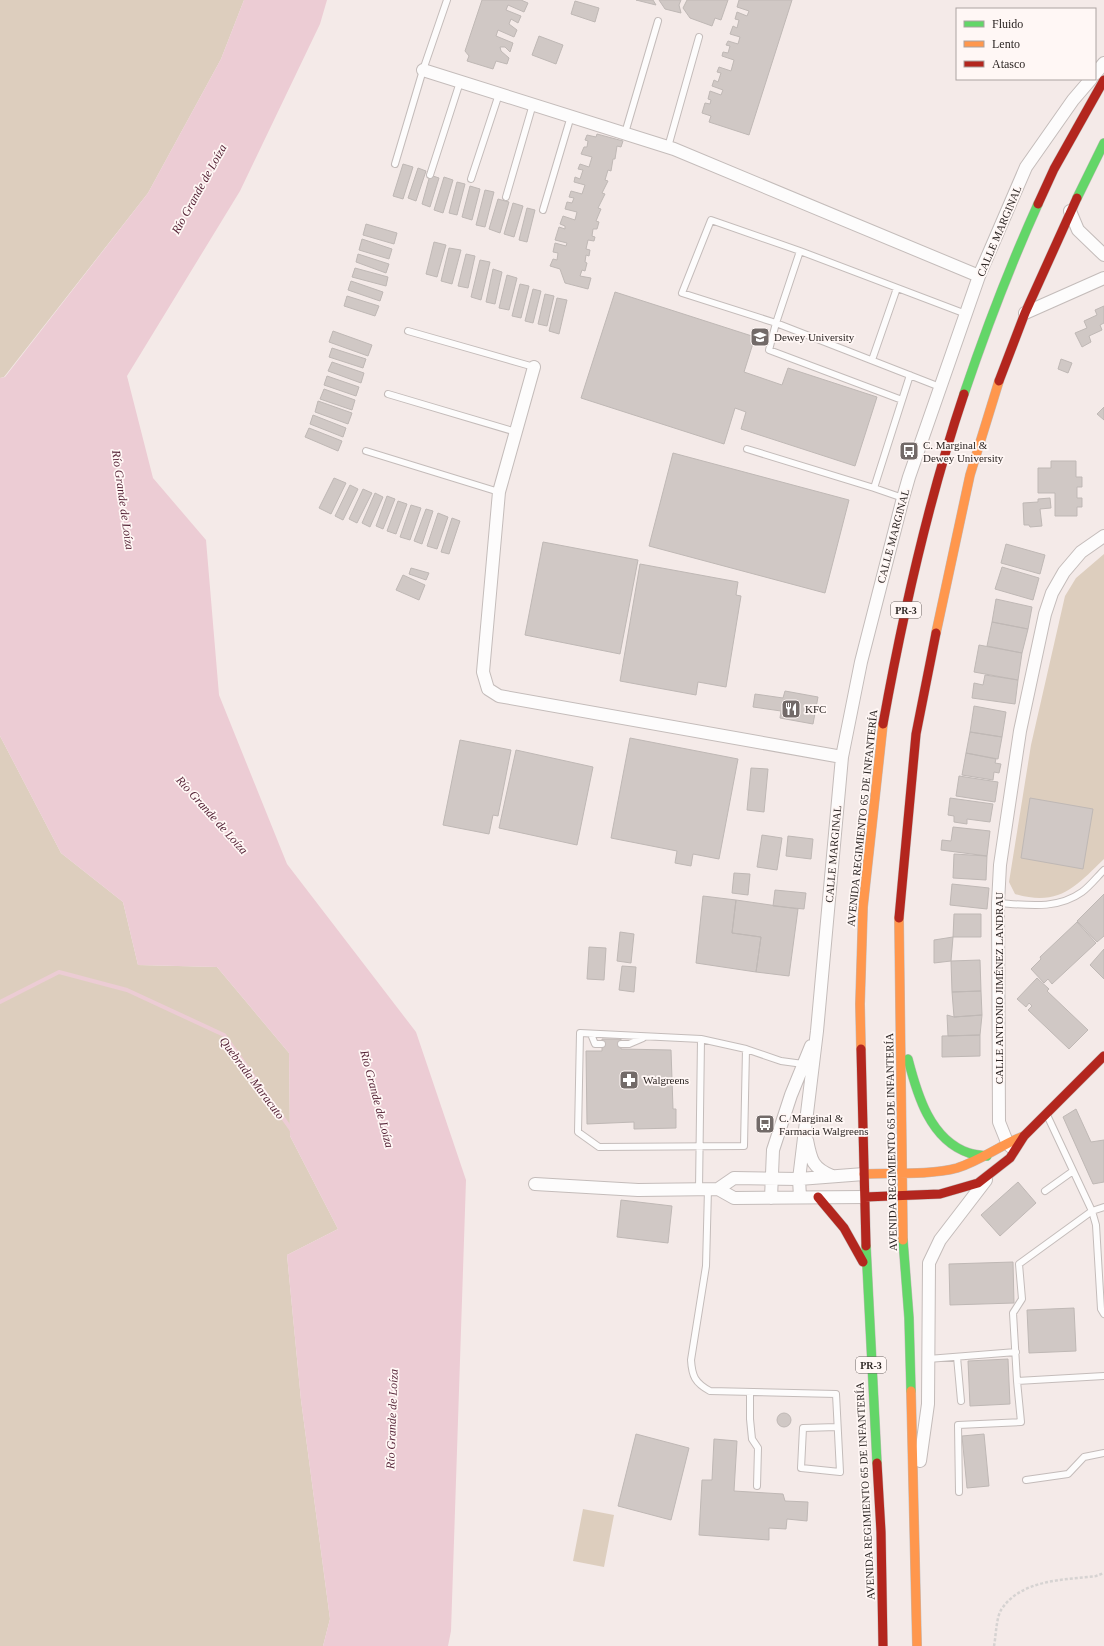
<svg xmlns="http://www.w3.org/2000/svg" width="1104" height="1646" viewBox="0 0 1104 1646" font-family="Georgia,serif">
<rect width="100%" height="100%" fill="#f4eae8"/>
<path fill="#ddcebe" d="M0 0H244L221 59 148 193 4 377 0 378Z
M1104 554V859C1075 887 1059 907 1015 894L1009 882 1031 745 1065 596 1076 578Z
M0 736 61 853 123 902 138 965 217 967 289 1053 290 1136 338 1229 287 1255 301 1400 330 1619 323 1646H0Z
M583 1509 614 1515 604 1567 573 1561Z"/>
<path fill="#ecccd4" d="M244 0H327L320 24 240 191 127 376 153 478 206 540 219 695 287 864 416 1032 466 1180 451 1631 448 1646H323L330 1619 301 1400 287 1255 338 1229 290 1136 289 1053 217 967 138 965 123 902 61 853 0 736V378L5 377 148 193 221 59Z"/>
<g fill="none" stroke-linecap="round" stroke-linejoin="round">
<path stroke="#ecccd4" stroke-width="4" d="M0 1002 59 972 127 990 224 1035 293 1132"/>
</g>
<path fill="#d0c8c5" stroke="#bfb8b5" d="M482 0H521L528 3 524 12 508 5 506 10 521 16 518 23 511 19 509 24 517 30 514 37 498 30 496 36 513 43 510 52 505 47H500L501 51 509 58 507 64 496 61 493 69 467 61 469 56 465 51Z
M636 0H653L656 5Z
M659 0H681L679 5 681 13 665 9Z
M687 0H728L721 20 715 18 712 26 690 18 683 8Z
M739 0H792L749 135 709 122 711 116 702 113 705 103 710 104 711 100 708 99 710 91 721 95 723 90 712 86 714 80 718 82 721 73 717 72 719 67 731 71 734 60 722 56 723 52 728 53 730 46 726 45 728 41 738 44 740 37 730 34 733 26 737 28 739 20 735 19 737 12 747 16 749 11 737 7Z
M575 1 599 8 595 22 571 14Z
M539 36 563 45 556 64 532 55Z
M597 134 623 141 621 147 617 146 615 159H613L611 171 608 170 605 180 608 181 602 193 605 194 598 208 601 209 596 221 599 222 597 229H593L592 236 595 237 594 241 588 240 586 249 590 250 589 256 586 255 585 262 587 263 585 271 582 270 580 276 591 278 588 289 565 283 560 269 550 266 553 259 557 260 558 253 553 252 555 243 566 246 567 243 555 240 559 227 565 229V226L560 224 563 216 575 220 577 212 565 209 567 202 572 203 574 198 569 197 571 191 582 194 585 185 574 182 575 177 580 179 583 170 578 169 580 164 589 167 592 157 581 154 584 147H587L588 141 585 140 587 135 596 137Z
M403 164 413 167 403 199 393 196Z
M418 168 426 171 416 201 408 198Z
M430 175 439 178 430 207 422 204Z
M444 177 453 180 443 213 434 210Z
M457 182 465 184 457 215 449 213Z
M470 186 480 189 472 220 462 217Z
M485 190 494 192 485 227 476 225Z
M498 199 509 202 500 233 489 229Z
M513 203 523 206 514 237 504 234Z
M527 208 535 210 527 242 519 240Z
M366 224 397 233 394 244 363 235Z
M362 239 392 249 389 259 359 250Z
M434 242 446 245 437 277 426 274Z
M449 248 461 250 452 284 441 281Z
M358 254 389 264 386 273 356 262Z
M466 254 475 256 468 288 458 286Z
M480 260 490 262 481 300 471 297Z
M355 268 388 277 386 286 352 277Z
M493 269 502 272 495 304 486 302Z
M507 275 517 278 509 310 499 308Z
M351 281 383 292 380 301 348 290Z
M520 284 529 286 521 318 512 316Z
M533 289 541 291 533 323 525 321Z
M615 292 755 337 744 372 782 385 788 368 877 397 855 466 741 429 746 412 735 408 724 444 581 398Z
M545 294 554 296 547 326 538 324Z
M347 296 379 306 375 316 344 306Z
M557 298 567 300 559 334 549 331Z
M1104 306V323L1100 325 1102 330 1089 336 1091 342 1082 347 1075 333 1087 328 1084 321 1097 315 1095 310Z
M333 331 372 345 368 356 329 342Z
M332 348 366 359 363 368 329 357Z
M1061 359 1072 363 1068 373 1058 369Z
M332 362 364 373 361 383 328 371Z
M327 376 359 387 356 396 324 385Z
M324 389 355 400 352 410 320 399Z
M318 401 352 413 348 424 315 412Z
M1104 407V420L1097 414Z
M313 415 346 428 343 437 310 424Z
M309 428 342 441 338 451 305 437Z
M673 453 849 500 825 593 649 546Z
M1051 461H1076V477H1082V487H1077V498H1082V507H1077V516H1055V493H1038V468H1051Z
M334 478 346 483 331 514 319 508Z
M350 485 358 489 343 520 335 516Z
M363 489 372 493 357 523 349 519Z
M375 493 383 497 370 527 362 523Z
M387 496 395 499 383 529 376 526Z
M1050 498 1051 508 1040 509 1042 526 1030 527 1029 525H1024L1023 503 1038 502V499Z
M398 501 407 504 396 534 387 531Z
M411 505 421 508 410 540 400 537Z
M426 509 433 511 422 544 414 541Z
M438 513 448 517 437 549 427 546Z
M452 518 460 521 449 554 441 552Z
M543 542 638 560 620 654 525 635Z
M1006 544 1045 555 1040 574 1001 563Z
M640 564 738 582 736 595 741 596 726 687 698 682 696 695 620 681Z
M1002 567 1039 578 1033 600 995 589Z
M411 568 429 573 426 580 409 574Z
M403 575 425 585 419 600 396 590Z
M996 599 1032 607 1028 629 992 622Z
M992 622 1028 629 1022 653 987 646Z
M979 645 1022 653 1018 680 974 672Z
M985 675 1018 680 1015 704 972 698 974 683 983 685Z
M785 691 818 697 813 724 780 718 781 711 753 707 755 694 783 698Z
M974 706 1006 712 1002 737 970 732Z
M970 732 1002 737 998 759 966 753Z
M630 738 738 759 719 859 693 854 691 866 675 863 677 851 611 838Z
M460 740 511 750 498 816 493 815 489 834 443 825Z
M516 750 593 767 577 845 499 828Z
M966 753 996 759 995 763 1001 764 999 773 994 772 993 780 962 775Z
M751 768 768 769 764 812 747 810Z
M959 776 998 782 995 802 956 796Z
M950 798 993 804 990 822 967 819V824L954 822V816L948 815Z
M1030 798 1093 809 1083 869 1021 858Z
M953 827 990 831 987 856 941 850 942 840 951 841Z
M762 835 782 838 777 870 757 867Z
M788 836 813 839 811 859 786 856Z
M954 854 987 856 986 880 953 878Z
M734 873 750 874 748 895 732 893Z
M952 884 989 888 987 909 950 905Z
M775 890 806 893 804 909 773 906Z
M1104 894V936L1097 942 1077 921Z
M703 896 736 900 732 933 761 937 756 972 696 963Z
M736 900 798 909 789 976 756 972 761 937 732 933Z
M954 914H981V937H953Z
M1077 922 1096 943 1052 984 1048 979 1044 983 1031 969 1041 959 1040 957Z
M620 932 634 934 631 963 617 961Z
M953 937 951 961 934 963V940Z
M589 947 606 948 604 980 587 979Z
M1104 949V979L1090 965Z
M980 960 981 991 952 992 951 961Z
M622 966 636 967 634 992 619 990Z
M1037 978 1049 989 1047 991 1088 1030 1069 1049 1028 1010 1032 1006 1029 1003 1026 1007 1017 999Z
M981 991 982 1015 954 1017 952 992Z
M947 1015 954 1017 982 1015 980 1035 948 1036Z
M980 1035V1056L942 1057V1036Z
M602 1039H621V1049L671 1050 673 1109H676V1128L634 1129V1122L587 1124 586 1051H602Z
M1076 1109 1091 1142 1104 1140V1182L1093 1184 1063 1117Z
M1018 1182 1036 1203 1000 1236 981 1215Z
M621 1200 672 1206 668 1243 617 1237Z
M1013 1262 1014 1303 950 1305 949 1264Z
M1074 1308 1076 1351 1029 1353 1027 1310Z
M1008 1359 1010 1404 970 1406 968 1361Z
M777 1420a7 7 0 1 1 14 0a7 7 0 1 1-14 0Z
M636 1434 689 1448 671 1520 618 1506Z
M984 1434 989 1486 967 1488 962 1436Z
M714 1439 737 1441 734 1491 783 1494 785 1501 808 1502 807 1521 787 1519 786 1529 769 1528V1540L699 1535 702 1480H712Z"/>
<g fill="none" stroke-linecap="round" stroke-linejoin="round">
<defs>
<path id="lane" d="M625 133 658 21
M668 147 699 37
M395 164 423 70 447 0
M430 175 460 82
M471 179 499 94
M506 197 533 104
M543 210 571 116
M800 251 711 220 682 293 776 323 769 350 902 400
M408 331 534 367
M872 360 897 288
M940 387 776 323 800 251 966 314
M388 394 516 432
M747 449 874 488
M366 451 499 492
M903 498 874 488 910 375
M998 903C1027 905 1057 910 1082 892 1090 886 1097 877 1104 870
M591 1034 595 1044H602
M621 1044H629L643 1038
M746 1049 744 1146 599 1147 578 1132 580 1033 701 1039 746 1049 781 1061 803 1064
M1047 1115 1092 1211 1096 1225 1101 1309 1104 1314
M699 1189 701 1039
M708 1189 706 1266 691 1360C692 1376 695 1383 710 1391L836 1394 840 1472 801 1468 803 1428 837 1427
M1045 1191 1073 1171
M1104 1207 1092 1211 1019 1264 1022 1299 1013 1313 1017 1381 1104 1376
M957 1357 961 1401
M928 1359 1016 1352
M750 1393V1419L752 1439 758 1448 757 1486
M1026 1480 1068 1474 1084 1457 1104 1453
M959 1492 958 1425 1021 1422 1017 1381"/>
<path id="street" d="M423 70 674 149 979 276
M1095 74 1104 63
M1070 211 1078 230 1104 255
M1025 313 1104 278
M534 367 499 492 483 672 488 689 499 696 842 757
M807 1140C811 1161 813 1168 832 1176
M1011 1147 1007 1142 999 1122 998 903 1000 865 1020 731 1045 614 1052 593 1064 572 1081 552 1104 536
M864 1174 799 1179 734 1178 718 1189 734 1198 865 1197
M535 1184 638 1190 718 1189
M800 1197 799 1179 817 1031 842 757 861 662 903 498 909 477 979 276 1026 167 1073 100 1091 79
M771 1198 773 1150 791 1095 811 1046
M920 1461 928 1404 929 1263 940 1240 986 1180"/>
<path id="fast" d="M1077 198 1104 143
M964 394C986 329 1010 266 1038 204
M908 1059C917 1094 930 1140 969 1153 974 1155 981 1155 987 1156
M903 1240 909 1318 911 1391
M866 1246 877 1463"/>
<path id="slow" d="M936 633 970 475 999 381
M899 918 903 1240
M861 1049 860 1004 863 907 883 724
M864 1174C891 1173 932 1175 957 1168 982 1160 1000 1145 1024 1136
M911 1391 917 1646"/>
<path id="jam" d="M1038 204 1054 169 1104 80
M999 381 1025 313 1077 198
M883 724C903 613 928 501 964 394
M899 918 916 734 936 633
M861 1049 866 1246
M818 1197 844 1228 863 1262
M865 1197 940 1194 978 1183 1010 1158 1024 1136 1104 1056
M877 1463 881 1532 883 1646"/>
</defs>
<use href="#lane" stroke="#c4bcba" stroke-width="8"/>
<use href="#street" stroke="#c4bcba" stroke-width="14"/>
<use href="#fast" stroke="#c4bcba" stroke-width="10"/>
<use href="#slow" stroke="#c4bcba" stroke-width="10"/>
<use href="#jam" stroke="#c4bcba" stroke-width="10"/>
<path stroke="#d6d3d2" stroke-width="2.5" stroke-dasharray="3 2" stroke-linecap="butt" d="M994 1646C996 1636 996 1619 1001 1610 1021 1579 1064 1580 1096 1576L1104 1573"/>
<use href="#lane" stroke="#fdfcfc" stroke-width="6"/>
<use href="#street" stroke="#fdfcfc" stroke-width="12"/>
<use href="#fast" stroke="#63d668" stroke-width="9"/>
<use href="#slow" stroke="#ff974d" stroke-width="9"/>
<use href="#jam" stroke="#b3261e" stroke-width="9"/>
</g>
<defs>
<symbol id="university-square" viewBox="-11 -11 22 22"><rect x="-9" y="-9" width="18" height="18" rx="4" fill="#726a68" stroke="#fff7f5"/><path d="M0-5L7-2L0 1L-7-2ZM-4 1L0 2.5L4 1V4Q0 6-4 4Z" fill="#fff"/></symbol>
<symbol id="bus-square" viewBox="-11 -11 22 22"><rect x="-9" y="-9" width="18" height="18" rx="4" fill="#726a68" stroke="#fff7f5"/><path d="M-5-6H5V4H4V6H2V4H-2V6H-4V4H-5ZM-3.5-4V0h7V-4ZM-3.5 1.2v1.5H-2V1.2ZM2 1.2v1.5H3.5V1.2Z" fill="#fff"/></symbol>
<symbol id="restaurant-square" viewBox="-11 -11 22 22"><rect x="-9" y="-9" width="18" height="18" rx="4" fill="#726a68" stroke="#fff7f5"/><path d="M-5-6h1v4h1v-4h1v4h1v-4h1v5L-1.5 .5V6h-2V.5L-5-1ZM5-6V6H3V1.5H1.5Q1.5-4 5-6Z" fill="#fff"/></symbol>
<symbol id="pharmacy-square" viewBox="-11 -11 22 22"><rect x="-9" y="-9" width="18" height="18" rx="4" fill="#726a68" stroke="#fff7f5"/><path d="M-2-6h4v4h4v4h-4v4h-4v-4h-4v-4h4Z" fill="#fff"/></symbol>
</defs>
<g fill-rule="evenodd">
<use href="#university-square" x="749" y="326" width="22" height="22"/>
<use href="#bus-square" x="898" y="440" width="22" height="22"/>
<use href="#restaurant-square" x="780" y="698" width="22" height="22"/>
<use href="#pharmacy-square" x="618" y="1069" width="22" height="22"/>
<use href="#bus-square" x="754" y="1113" width="22" height="22"/>
</g>
<g text-anchor="middle" stroke-width="3.5" stroke-linejoin="round" paint-order="stroke">
<g fill="#fff7f5" stroke="#6b6462" stroke-width="1">
<rect x="891" y="602" width="30" height="16" rx="3"/>
<rect x="856" y="1357" width="30" height="16" rx="3"/>
</g>
<g font-size="10" font-weight="bold" fill="#2c2523">
<text x="906" y="614">PR-3</text>
<text x="871" y="1369">PR-3</text>
</g>
<g font-size="11" fill="#2c2523" stroke="#fff7f5">
<text transform="translate(999 231) rotate(-67)" y="4">CALLE MARGINAL</text>
<text transform="translate(893 536) rotate(-75)" y="4">CALLE MARGINAL</text>
<text transform="translate(862 818) rotate(-84)" y="4">AVENIDA REGIMIENTO 65 DE INFANTERÍA</text>
<text transform="translate(833 854) rotate(-85)" y="4">CALLE MARGINAL</text>
<text transform="translate(999 988) rotate(-90)" y="4">CALLE ANTONIO JIMÉNEZ LANDRAU</text>
<text transform="translate(891 1142) rotate(-91)" y="4">AVENIDA REGIMIENTO 65 DE INFANTERÍA</text>
<text transform="translate(865 1491) rotate(-93)" y="4">AVENIDA REGIMIENTO 65 DE INFANTERÍA</text>
</g>
<g font-size="11" fill="#2c2523" stroke="#fff7f5" text-anchor="start">
<text x="774" y="341">Dewey University</text>
<text x="923" y="449">C. Marginal &amp;<tspan x="923" dy="13">Dewey University</tspan></text>
<text x="805" y="713">KFC</text>
<text x="643" y="1084">Walgreens</text>
<text x="779" y="1122">C. Marginal &amp;<tspan x="779" dy="13">Farmacia Walgreens</tspan></text>
</g>
<g font-size="12" font-style="italic" fill="#501d31" stroke="#fff7f5">
<text transform="translate(199 189) rotate(-61)" y="4">Río Grande de Loíza</text>
<text transform="translate(123 500) rotate(82)" y="4">Río Grande de Loíza</text>
<text transform="translate(212 815) rotate(48)" y="4">Río Grande de Loíza</text>
<text transform="translate(252 1078) rotate(53)" y="4">Quebrada Maracuto</text>
<text transform="translate(377 1099) rotate(75)" y="4">Río Grande de Loíza</text>
<text transform="translate(392 1419) rotate(-88)" y="4">Río Grande de Loíza</text>
</g>
</g>
<rect x="956" y="8" width="140" height="72" fill="#fff7f5" stroke="#aba3a1"/>
<rect x="964" y="21" width="20" height="6" fill="#63d668" stroke="#aba3a1"/>
<text x="992" y="28" font-size="12" fill="#2c2523">Fluido</text>
<rect x="964" y="41" width="20" height="6" fill="#ff974d" stroke="#aba3a1"/>
<text x="992" y="48" font-size="12" fill="#2c2523">Lento</text>
<rect x="964" y="61" width="20" height="6" fill="#b3261e" stroke="#aba3a1"/>
<text x="992" y="68" font-size="12" fill="#2c2523">Atasco</text>
</svg>
